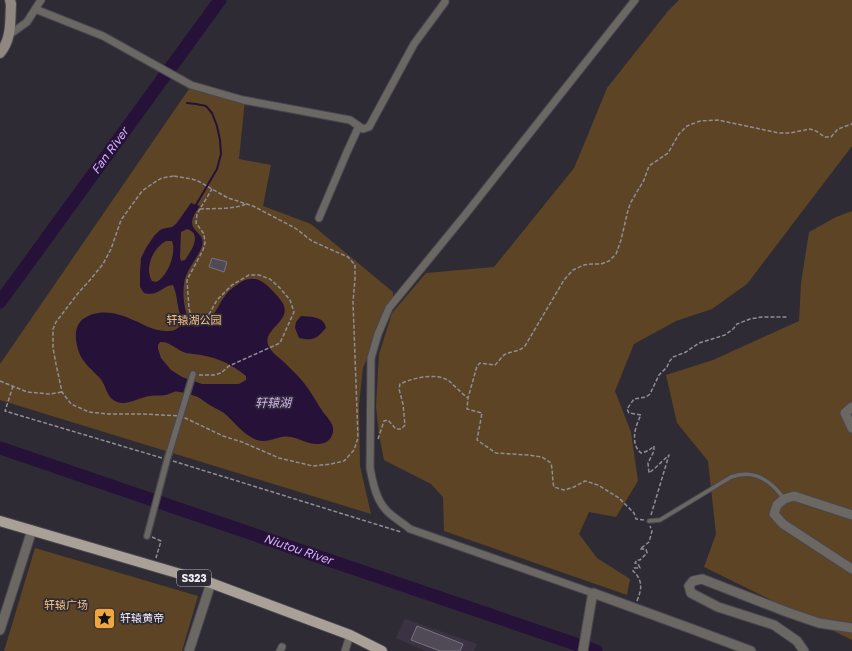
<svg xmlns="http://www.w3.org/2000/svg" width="852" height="651" viewBox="0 0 852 651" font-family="'Golos Text','Noto Sans SC',sans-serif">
<rect width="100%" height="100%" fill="#2f2b35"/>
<path fill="#3b3343" d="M405 619 477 644 474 651H425L396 638Z"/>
<path fill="#5c4425" d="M679 0H852V146L747 284 712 309 676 321 634 344 615 391 631 432 638 481 616 517 589 512 579 534 597 558 630 579 627 595 444 531 443 497 431 484 384 460 379 435 376 406 379 354 392 313 426 273 494 267 574 168 587 137 607 88 668 11Z
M191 86 245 99 239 159 271 165 263 206 311 224 393 292V305L384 318 363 368 359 405 360 466 371 514 0 400V364Z
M852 211V640L704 567 716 534 708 461 677 423 666 375 713 360 799 321 801 283 809 232 836 217Z
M35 548 198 596 182 651H4Z"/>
<path fill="#261138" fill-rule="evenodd" d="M191 203 200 206C179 233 207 229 202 246 199 256 190 265 186 276 181 288 183 320 196 327 214 324 218 302 229 291 232 288 237 285 241 282 258 272 269 287 279 298 302 324 246 330 277 356 287 365 296 373 304 383 311 392 317 403 323 412 327 417 332 422 333 428 334 434 330 441 324 443 312 447 302 439 291 437 279 434 270 444 257 440 243 435 235 422 224 413 219 410 213 407 208 404 204 401 199 397 195 396 190 394 185 393 180 392 174 390 171 394 165 395 160 396 155 395 150 396 140 397 127 406 117 402 107 398 107 389 102 381 100 377 95 374 92 370 87 366 83 360 80 355 76 345 73 331 80 322 83 318 88 316 93 314 106 310 121 314 133 320 139 322 145 326 151 328 159 331 178 335 181 323 182 319 180 315 179 311 177 303 177 294 173 285 161 286 159 297 144 293L140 287V273L141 258 146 248 154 236 159 231 162 229 172 227 176 224ZM187 229C203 234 191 251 185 260L181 261 180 257 181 232ZM166 241H172C177 253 167 278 156 282L152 281C144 268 153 248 166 241ZM160 342C169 341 177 350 186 353 191 354 196 354 201 355 221 359 231 364 246 376V380L239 384H202L182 377 171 370 161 358 158 349V345Z
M301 316C311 317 324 316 326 328 316 339 314 341 299 338L295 328 296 322Z"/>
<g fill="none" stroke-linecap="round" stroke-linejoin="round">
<path stroke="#261138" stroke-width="2" d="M187 103 196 104 206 106 212 113 217 126 220 140 221 154 217 169 196 205"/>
<g stroke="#261138" stroke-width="13">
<path id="s1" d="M0 302 220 0"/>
<path id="s2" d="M0 448 596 651"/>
</g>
</g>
<path fill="#4f4a55" stroke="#79737f" d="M212 258 227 262 224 272 209 267Z
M417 626 463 644 460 651H440L411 640Z"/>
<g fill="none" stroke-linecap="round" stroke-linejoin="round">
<defs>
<path id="service" d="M649 521 660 520 731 477C753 469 771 480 784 499"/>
<path id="pedestrian" d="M147 536 167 460 193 374"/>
<path id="minor" d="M35 9 103 36 191 85 243 100 350 120 363 129 369 127 414 44 445 2V0
M9 35 27 22 41 0
M319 218 347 152 359 126
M593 593 410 529C403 523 394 518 387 511 376 500 373 483 370 468L371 358 378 334 389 308 465 215 635 0
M280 651 282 647
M345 651 350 635"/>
<path id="tertiary" d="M852 407 845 413 852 428
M852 515 794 496 784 499 777 505 774 514 783 524 852 569
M0 630 32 530
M189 651 211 583
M583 651 591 603 593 593 692 629 751 651
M804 651 797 641 774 625 718 607 691 593 689 586 693 581 702 579 787 612 819 623 852 628"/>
<path id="secondary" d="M0 53C12 39 10 21 11 4L10 0"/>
<path id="primary" d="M0 521 211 583 350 635 382 651"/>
</defs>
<use href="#service" stroke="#4a4650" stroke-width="5.5"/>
<use href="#pedestrian" stroke="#4a4650" stroke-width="8"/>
<use href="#minor" stroke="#4a4650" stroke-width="9"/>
<use href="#tertiary" stroke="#4a4650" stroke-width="11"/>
<use href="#secondary" stroke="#4a4650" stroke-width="12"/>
<use href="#primary" stroke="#4a4650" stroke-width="12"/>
<path stroke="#918d96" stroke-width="1.5" stroke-dasharray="4 2" stroke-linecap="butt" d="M174 176 192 179 198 181 228 198 253 206 295 228 312 241 332 250 348 257 355 265V279L353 302 358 438 354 450 344 461 331 464 313 466 279 458 242 442 223 436 181 416 143 414H107L89 412 71 404 62 392 56 364 53 348V329L56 322 79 292 90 280 103 264 111 249 121 220 137 198 142 191 155 182 162 178Z
M200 209C215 208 232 210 246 204
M199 375H214L221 373 229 366 280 343 294 312 290 300 280 288 270 279 259 275H249L232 285 217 300 207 318 201 321H196L192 318 189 309 187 280 203 250 205 243 204 234 196 223 197 214 212 189
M0 381 27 392 50 394 62 392
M13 386 5 411 162 458
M378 439 384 421 388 420 396 429H401L405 425 403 404 399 389 400 384C413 378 436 372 449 381 455 386 461 393 468 398
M173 461 401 532
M651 515 669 455 654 469 649 473 648 463 654 451V446C650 450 646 452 641 453 630 444 635 426 641 415L629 413 627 409 634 399 646 397 650 394 659 375 667 367 669 362 673 357 686 352 699 343 725 335 733 329 737 324 750 319 762 317H788
M644 520 636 519 634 513 619 498 598 485 585 481 574 487 564 490 554 487C552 479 553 472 551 463L542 457 528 455 496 453 477 440 482 413 467 409 468 398 477 366 480 363 495 365C498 362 501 358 504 355 511 351 519 352 525 346L564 280 573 270 584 265 592 264H601L609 261 616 254 621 240 628 210 631 202 644 180 649 166 668 153 679 134 687 126 700 121 718 120 779 133H790L810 129 816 131 825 137H831L838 129 852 124
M152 537 161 541 156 558
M637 601C642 589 643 580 633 571L634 568H640L638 564 635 563 637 560H640L647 553 646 549H640L649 542 652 531 650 526"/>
<use href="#service" stroke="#6b6763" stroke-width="3.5"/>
<use href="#pedestrian" stroke="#6b6763" stroke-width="5.5"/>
<use href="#minor" stroke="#6b6763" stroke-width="7"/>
<use href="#tertiary" stroke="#6b6763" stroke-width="9"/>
<use href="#secondary" stroke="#8e8880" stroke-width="10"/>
<use href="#primary" stroke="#a9a197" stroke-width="10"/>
</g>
<defs>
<symbol id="sight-square" viewBox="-11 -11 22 22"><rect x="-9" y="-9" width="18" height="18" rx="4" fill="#f0a63f" stroke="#2f2b35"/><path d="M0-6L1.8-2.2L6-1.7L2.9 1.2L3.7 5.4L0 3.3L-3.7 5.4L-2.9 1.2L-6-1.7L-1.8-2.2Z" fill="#111"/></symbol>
</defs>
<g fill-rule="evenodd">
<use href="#sight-square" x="92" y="606" width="25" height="25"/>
</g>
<g text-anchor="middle" stroke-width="3.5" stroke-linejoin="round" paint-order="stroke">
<rect fill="#2f2b35" stroke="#b5b2ba" stroke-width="1" x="177" y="570" width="34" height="16" rx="3"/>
<g font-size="10" font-weight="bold" fill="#efecf3">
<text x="194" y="582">S323</text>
</g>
<g font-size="11" fill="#f6c07e" stroke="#2f2b35">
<text x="194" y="324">轩辕湖公园</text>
<text x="66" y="609">轩辕广场</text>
</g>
<g font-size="11" fill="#efecf3" stroke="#2f2b35" text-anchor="start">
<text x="120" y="622">轩辕黄帝</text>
</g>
<g font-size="12" font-style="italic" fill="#d2b0f7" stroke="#2f2b35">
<text dy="4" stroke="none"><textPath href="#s1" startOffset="187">Fan River</textPath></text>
<text x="273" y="407">轩辕湖</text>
<text dy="4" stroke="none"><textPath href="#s2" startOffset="315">Niutou River</textPath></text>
</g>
</g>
</svg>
